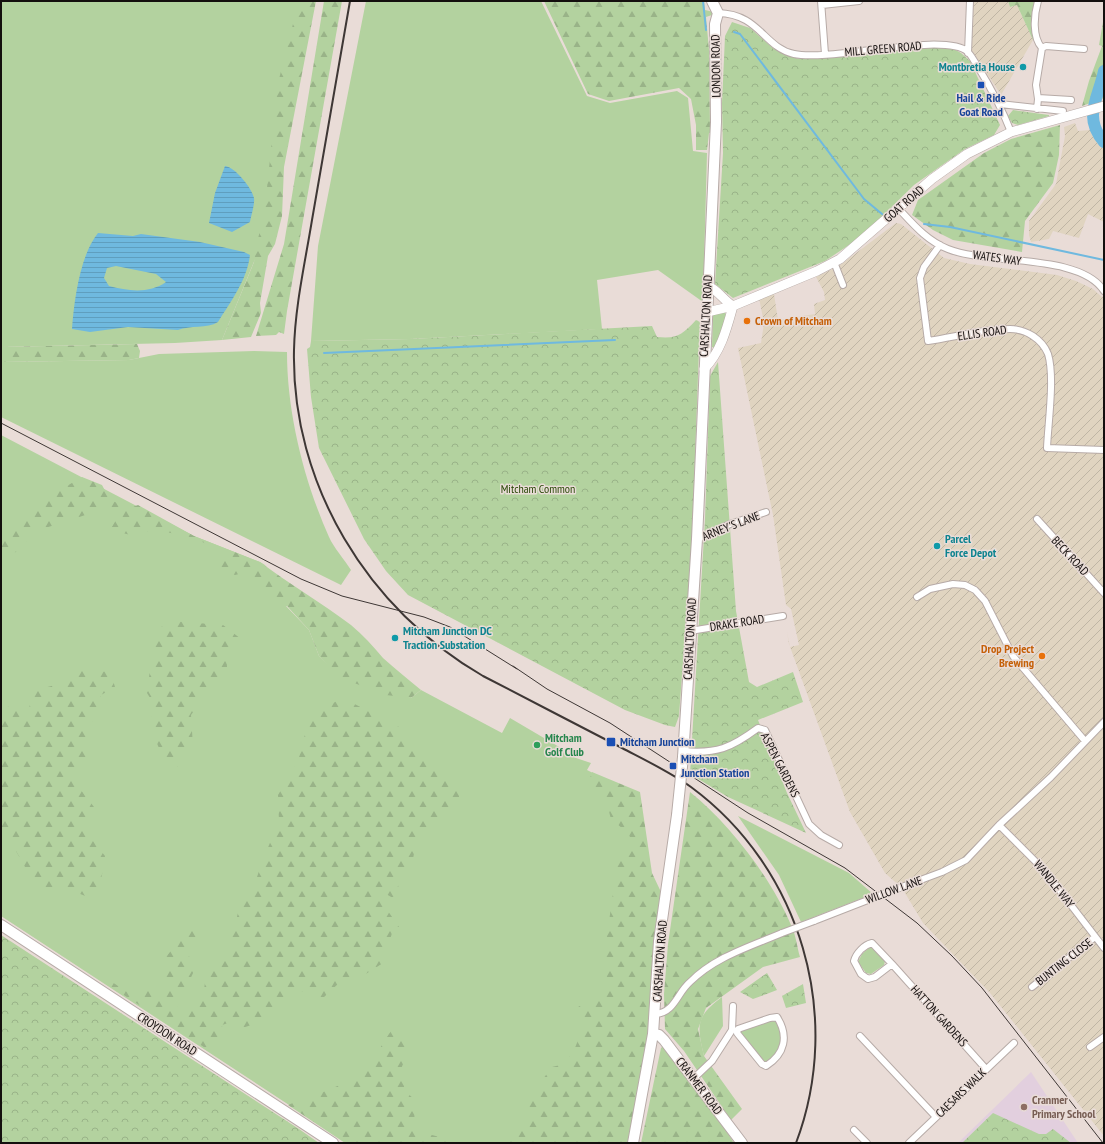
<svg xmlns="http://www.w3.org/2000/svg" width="1105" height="1144" viewBox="0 0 1105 1144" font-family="'PT Sans Narrow',sans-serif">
<defs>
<pattern id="industrial-furrows" width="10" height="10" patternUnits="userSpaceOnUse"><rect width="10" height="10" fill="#e0d4c0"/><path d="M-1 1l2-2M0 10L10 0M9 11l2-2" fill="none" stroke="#bfb5a4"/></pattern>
<pattern id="forest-firs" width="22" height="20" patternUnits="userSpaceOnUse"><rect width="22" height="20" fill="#b3d29f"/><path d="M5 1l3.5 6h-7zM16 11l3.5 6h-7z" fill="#99b388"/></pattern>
<pattern id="park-crowns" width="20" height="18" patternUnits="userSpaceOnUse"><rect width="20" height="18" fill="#b3d29f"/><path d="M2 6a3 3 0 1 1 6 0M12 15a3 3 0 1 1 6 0" fill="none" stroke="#99b388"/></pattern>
<pattern id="water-rules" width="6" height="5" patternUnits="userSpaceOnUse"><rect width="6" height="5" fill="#6fb9df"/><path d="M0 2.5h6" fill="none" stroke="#5f9ebe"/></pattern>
</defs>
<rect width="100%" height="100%" fill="#e9dcd7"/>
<path fill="url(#industrial-furrows)" d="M970 1H1008L1010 7 1017 5 1033 40 1001 95 971 49Z
M1075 123 1078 131 1090 130 1104 149V222L1088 214 1079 238 1053 231 1049 239 1031 242 1029 235V221L1056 184 1065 136 1064 127Z
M896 223 901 224 944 258 970 264 1057 275 1076 281 1093 289 1102 297 1104 296V1136L990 993 923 923 902 888 885 873 850 812 789 644 787 632 790 647 799 645 791 609 786 605 773 515 738 348 761 343 764 323 759 298 774 294 778 320 815 314 814 304 825 300 824 292 816 277 839 266Z"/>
<path fill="#e2cfde" d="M1031 1072 1078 1143H958Z"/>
<path fill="#b3d29f" d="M1 1H309L273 215 222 340 175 343 1 347Z
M366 1H541L587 96 610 103 677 91 688 98 693 151 707 153 703 302 658 270 597 280 602 329 410 339 311 341 318 246Z
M725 311 726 316 715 348 712 347 713 314Z
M254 351 287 352C287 413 304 481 329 537 334 548 344 559 351 570L341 585 1 417V362L129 360 159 354Z
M1 435 194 536 260 562 265 565 286 606 309 630 319 656 330 666 411 698 421 690 502 733 510 718 561 748 570 756 591 763 587 770 637 795 651 1028 629 1143H347L1 916Z
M738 816 849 873 873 894 801 922 779 875Z
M870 947H872L885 961 884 965 871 974 866 973 858 962 862 954Z
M722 997 723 1026 704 1056C697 1026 695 1017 722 997Z
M770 1019 779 1022 784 1049 765 1064 738 1032 739 1030Z"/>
<path fill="url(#forest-firs)" d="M303 1H316L284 167 282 216 275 244 268 256 260 303 261 313 251 337 222 340 254 262 256 246 264 216 278 83 295 16Z
M324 1H342L287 311 284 334 279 332 276 335 256 336 284 244Z
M544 1H704L705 10 718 13 706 17 709 50 710 129 715 132 709 133 707 150H696V125L691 99 679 88 609 101 588 94Z
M1008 1H1036L1033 40 1017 5 1010 7Z
M1103 22 1104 98 1082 106 1089 81 1102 46 1099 45Z
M1060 125 1059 155 1053 183 1025 221 1022 252 953 240 933 230 912 215 918 200 984 153 1011 139Z
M137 344 140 351 139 358 129 360 1 362V347Z
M82 477 102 485 110 500 130 508 138 505 194 536 260 562C289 584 322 603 351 625 363 635 373 646 383 658 395 669 408 679 421 690L411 698 386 695 341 678 319 656 309 630 287 606 280 608 273 605V600C260 594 256 578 243 573L235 575 221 569 220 563 226 559 225 554 195 538 166 532 154 527 139 537 110 530 121 512 110 507 36 531 17 551 1 563C1 557 0 549 1 544 6 525 65 486 82 477Z
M171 621 223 625 241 639 226 655 228 678 208 692 191 715 193 747 181 753 175 777C165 761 155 744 152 725 150 708 159 711 147 693L151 662 158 629Z
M81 668 97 672 110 671 115 687 101 695V707L88 728 85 745 90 761 81 764 74 781 94 807 87 833 105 856C103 872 102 886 88 897L70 890H46L25 867 8 837 1 834V713L11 704 29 710 32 691 63 683Z
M343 698 399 727 433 766 459 789V805L425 828 417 837 413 859 397 878 400 898H393L386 894 381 901 399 927 392 933 383 963 361 977 340 982 323 998 301 991 276 1004 264 1021 239 1029 231 1022 222 1025 223 1039 210 1051 110 986 112 982 135 997 147 981 164 1000 167 984 163 960 191 928 205 938 187 950 194 971 177 1007 189 1013 204 990 207 967 229 947 239 909 251 895 263 859 279 822 278 795 298 761 308 723 333 703Z
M592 772 640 792 652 873 661 892 651 1028 627 1143H506L526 1122V1098L537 1087 552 1067 564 1064 574 1050 585 1024 578 1007 603 994 607 979 604 956 619 852 635 847 628 833 611 819 604 793 588 785Z
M690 792C730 824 771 878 791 925 796 935 797 947 800 957L763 967 706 1008 698 1029 704 1056 742 1109 731 1120 684 1051 665 1029 664 994 668 944Z
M395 1026 409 1049 401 1069 405 1091 415 1100 414 1130 461 1143H345L288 1105C314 1094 354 1085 371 1062 380 1050 385 1038 395 1026Z
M664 1045 723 1126 734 1143H641L661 1048Z"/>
<path fill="url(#park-crowns)" d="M732 22 750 28 774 49 798 59 825 58 915 48H952L961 53 970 61 1000 125 994 135 965 149 914 185 861 237 825 261 733 298 715 284 723 153 722 103 725 36Z
M1013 110 1049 115V116L1018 125 1012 123 1008 116Z
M696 320 700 322 692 539 679 716 675 727 665 725 625 710 408 595 386 571 364 539 319 448 311 397 307 349 310 347 311 341 410 339 652 326 657 337C677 339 682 335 696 320Z
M718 362 736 611 749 682 757 687 793 672 803 702 758 720 787 793 806 833 728 797 690 774 705 519 710 376Z
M1 935 299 1129 319 1143H1Z
M767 973 777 990 753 999 740 992Z
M803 984 806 1003 786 1008 782 996Z
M993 1113 1039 1134H1046L1053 1129 1071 1143H962Z"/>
<path fill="url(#water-rules)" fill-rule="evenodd" d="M225 166C235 167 252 188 254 198 255 204 251 216 250 222L232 232 209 223 215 193Z
M98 233 133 236 141 234 200 242 244 252 250 255C247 280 231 301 218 322 207 329 190 325 178 330L128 327 90 332 72 329C74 301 80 255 98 233ZM116 266 156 274 166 282C149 294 128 291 109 286L104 278 107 268Z"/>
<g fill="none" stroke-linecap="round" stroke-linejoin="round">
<path stroke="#6fb9df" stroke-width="2" d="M703 1 706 30
M734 32 740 34 864 199 882 214
M924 224 950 227 1104 260
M324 353 615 340"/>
<path stroke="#6fb9df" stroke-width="12" d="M1104 71C1099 97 1082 117 1104 142"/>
<defs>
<path id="street" d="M821 1 825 54
M1038 1C1034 15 1032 37 1042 48
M822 5 859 1
M718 13C760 14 763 47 794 54 831 62 945 31 968 52 972 56 975 63 978 67 991 88 1002 109 1011 132
M1042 48 1046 46 1084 49
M968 53 970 1
M1038 98 1071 100
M1000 104 1063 111
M1037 109 1038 99 1036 85 1042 48
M898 208C913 224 927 241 948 249 987 265 1080 253 1104 291
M940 245 924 267 920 278 928 341C955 337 983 329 1010 329 1026 329 1042 339 1048 354 1055 377 1048 423 1047 448L1104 450
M834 262 843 285
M1037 519 1104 593
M697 539 730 524 766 512
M917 597 930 589 953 584 965 585 975 590 985 601 1013 656 1085 741
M690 631 783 616
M683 751C717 754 731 748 758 728L765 730 809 824 821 835 839 845
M999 825 1044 870 1104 948
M899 888 942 872 966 860 999 825 1051 777 1104 722
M814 921 873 898
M872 943 892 964 875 977 868 979 861 974 854 961C856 953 864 945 872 943Z
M892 964 986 1069
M1032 987 1095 937
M656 1014C675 1012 677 993 690 982 715 957 749 947 782 933
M777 1017C789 1036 785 1054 766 1066L762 1064 737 1033 738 1029 770 1018Z
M860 1036 936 1117
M1090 1047 1104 1037
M694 1078 712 1061 732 1030 733 1006
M854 1130 867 1143
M909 1143 1014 1043"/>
<path id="secondary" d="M708 286C718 290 723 300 733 306
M707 312 733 306 817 271 840 259 932 179 967 154 1011 132 1104 106
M704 369C721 352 727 328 733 306"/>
<path id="primary" d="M683 757 697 539 716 122 715 24 718 13 712 1
M1 925 333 1143
M653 1034 659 1035 664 1040 742 1143
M633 1143 653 1034 659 941 677 815"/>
</defs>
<use href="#street" stroke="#b7aba7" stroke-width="8"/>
<use href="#secondary" stroke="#b7aba7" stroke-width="10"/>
<use href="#primary" stroke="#b7aba7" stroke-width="12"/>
<use href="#street" stroke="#fff" stroke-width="6"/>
<use href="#secondary" stroke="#fff" stroke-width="9"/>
<use href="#primary" stroke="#fff" stroke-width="10"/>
<path stroke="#3e3735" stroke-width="1" d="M1 423 301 579 342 596 424 617 450 627 517 669
M513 666 547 689 610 723 748 813 845 868 917 923 952 956 982 988 1103 1143"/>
<path stroke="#3e3735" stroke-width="2" d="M350 1C337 74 324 147 312 220 305 263 295 306 294 350 291 484 368 610 483 676 529 700 576 724 622 748 645 760 670 772 691 787 801 868 844 1016 796 1143"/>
<defs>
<path id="street-bridge" d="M873 898 899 888
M782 933 814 921"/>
<path id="primary-bridge" d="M677 815 683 757"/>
</defs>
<use href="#street-bridge" stroke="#b7aba7" stroke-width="8" stroke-linecap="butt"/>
<use href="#primary-bridge" stroke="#b7aba7" stroke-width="12" stroke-linecap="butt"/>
<use href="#street-bridge" stroke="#fff" stroke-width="6"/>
<use href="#primary-bridge" stroke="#fff" stroke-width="10"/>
</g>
<g fill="#0f9aa8" stroke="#e9dcd7" stroke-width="1.5">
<circle cx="1023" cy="67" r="4"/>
<circle cx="937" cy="546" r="4"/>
<circle cx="395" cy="638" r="4"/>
</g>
<g fill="#1a4fb4" stroke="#e9dcd7" stroke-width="1.5">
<rect x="977" y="81" width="8" height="8" rx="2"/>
<rect x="606" y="737" width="10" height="10" rx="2"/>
<rect x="669" y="762" width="8" height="8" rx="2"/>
</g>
<g fill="#e8710a" stroke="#e9dcd7" stroke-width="1.5">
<circle cx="747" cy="321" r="4"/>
<circle cx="1042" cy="656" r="4"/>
</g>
<circle fill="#2e9e5b" stroke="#e9dcd7" stroke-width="1.5" cx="537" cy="745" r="4"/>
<circle fill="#8d6e63" stroke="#e9dcd7" stroke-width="1.5" cx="1024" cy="1107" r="4"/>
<g text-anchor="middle" stroke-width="3" stroke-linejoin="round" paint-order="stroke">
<g font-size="12" fill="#140f0e" stroke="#e9dcd7">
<text transform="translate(883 49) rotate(-5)" y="4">MILL GREEN ROAD</text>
<text transform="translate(716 66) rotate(-91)" y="4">LONDON ROAD</text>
<text transform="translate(904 204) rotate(-41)" y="4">GOAT ROAD</text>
<text transform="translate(997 258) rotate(8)" y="4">WATES WAY</text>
<text transform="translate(706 316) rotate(-87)" y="4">CARSHALTON ROAD</text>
<text transform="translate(982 333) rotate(-8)" y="4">ELLIS ROAD</text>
<text transform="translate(731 526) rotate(-21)" y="4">ARNEY'S LANE</text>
<text transform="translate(1070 556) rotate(47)" y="4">BECK ROAD</text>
<text transform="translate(737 623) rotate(-9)" y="4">DRAKE ROAD</text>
<text transform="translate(690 639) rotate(-87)" y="4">CARSHALTON ROAD</text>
<text transform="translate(780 765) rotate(63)" y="4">ASPEN GARDENS</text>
<text transform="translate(1054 884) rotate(51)" y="4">WANDLE WAY</text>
<text transform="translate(894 890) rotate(-20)" y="4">WILLOW LANE</text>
<text transform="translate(660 961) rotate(-86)" y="4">CARSHALTON ROAD</text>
<text transform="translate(1064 962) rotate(-38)" y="4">BUNTING CLOSE</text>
<text transform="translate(939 1016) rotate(48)" y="4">HATTON GARDENS</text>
<text transform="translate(167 1034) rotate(33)" y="4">CROYDON ROAD</text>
<text transform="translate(699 1086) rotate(53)" y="4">CRANMER ROAD</text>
<text transform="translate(961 1093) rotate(-44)" y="4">CAESARS WALK</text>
</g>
<g font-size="12" font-weight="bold" fill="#0d838f" stroke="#e9dcd7" text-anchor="start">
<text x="1015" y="71" text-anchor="end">Montbretia House</text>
<text x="945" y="543">Parcel<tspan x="945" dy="14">Force Depot</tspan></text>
<text x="403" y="635">Mitcham Junction DC<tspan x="403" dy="14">Traction Substation</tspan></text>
</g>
<g font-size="12" font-weight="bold" fill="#164399" stroke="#e9dcd7" text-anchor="start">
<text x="981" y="102" text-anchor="middle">Hail &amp; Ride<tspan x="981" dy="14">Goat Road</tspan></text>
<text x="620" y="746">Mitcham Junction</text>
<text x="681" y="763">Mitcham<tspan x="681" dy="14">Junction Station</tspan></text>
</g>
<g font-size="12" font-weight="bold" fill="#c56008" stroke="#e9dcd7" text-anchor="start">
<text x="755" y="325">Crown of Mitcham</text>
<text x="1034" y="653" text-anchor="end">Drop Project<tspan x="1034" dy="14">Brewing</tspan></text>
</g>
<g font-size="12" fill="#274705" stroke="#e9dcd7">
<text x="538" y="493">Mitcham Common</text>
</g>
<g font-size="12" font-weight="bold" fill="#27864d" stroke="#e9dcd7" text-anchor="start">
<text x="545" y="742">Mitcham<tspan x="545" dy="14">Golf Club</tspan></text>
</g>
<g font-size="12" font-weight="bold" fill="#785e54" stroke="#e9dcd7" text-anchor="start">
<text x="1032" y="1104">Cranmer<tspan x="1032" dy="14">Primary School</tspan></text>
</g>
</g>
<rect width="1105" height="1144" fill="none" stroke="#140f0e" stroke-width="4"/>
</svg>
